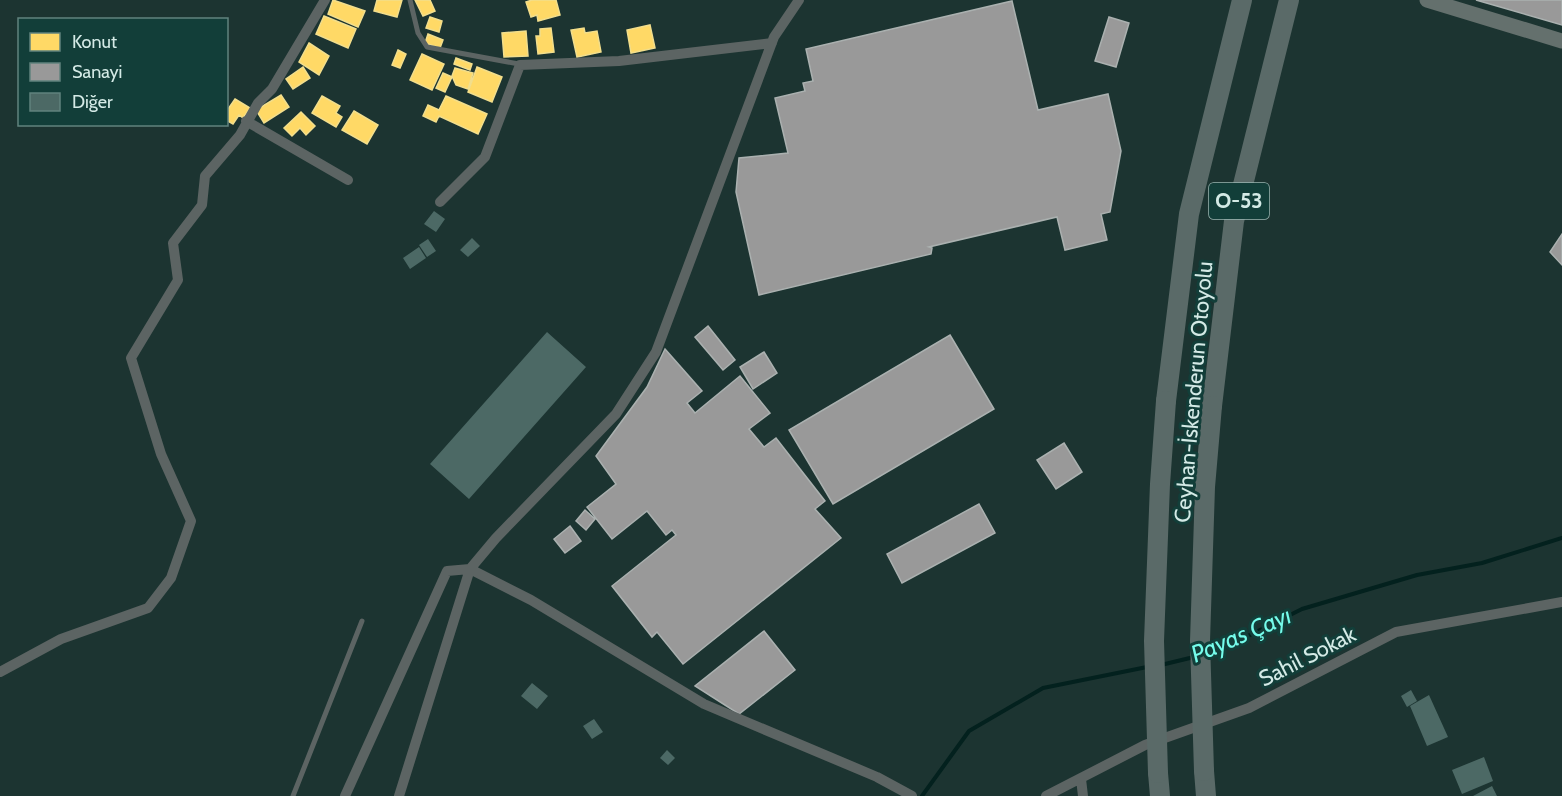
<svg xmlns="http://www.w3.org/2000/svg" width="1562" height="796" viewBox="0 0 1562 796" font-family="Cabin,sans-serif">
<rect width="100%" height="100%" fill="#1c3431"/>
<path fill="#ffd966" stroke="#f2de8c" stroke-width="1.5" d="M333 0 365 11 358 27 328 14Z
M377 0H402L397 17 374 11Z
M415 0H430L435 11 423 16Z
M532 0H556L560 15 538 21 537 15 531 17 526 2Z
M324 16 356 29 348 48 316 34Z
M430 17 442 21 439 32 426 28Z
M650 25 655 48 631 53 627 30Z
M551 28 554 52 538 54 536 36H540V29Z
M584 28 585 33 597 31 601 52 577 57 571 30Z
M526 31 528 56 504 57 502 33Z
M428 34 443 40 440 48 425 43Z
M309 43 329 56 319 75 299 62Z
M398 50 406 54 400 68 392 65Z
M422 54 444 64 432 90 410 80Z
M456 58 472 64 470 70 454 64Z
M303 67 310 78 293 89 286 79Z
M477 67 502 77 492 102 468 92Z
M455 68 473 73 468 89 456 85 452 76Z
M443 73 452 77 445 92 436 88Z
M281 95 289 107 264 123 256 110Z
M322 96 340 106 336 113 342 117 336 127 312 113Z
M446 96 487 114 478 134 439 116 436 122 423 116 428 105 439 110Z
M235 99 250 108 243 118 239 115 233 124 226 120V112Z
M354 111 378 125 367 144 342 130Z
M301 112 315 126 306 135 300 128 292 136 284 128Z"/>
<path fill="#999" stroke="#abb1b0" stroke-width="1.5" d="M1476 0H1562V25Z
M1012 1 1038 110 1108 94 1121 151 1110 212 1101 214 1107 240 1065 250 1057 217 929 247 932 248 931 254 759 295 736 192 739 158 788 153 775 98 805 91 803 83 813 81 806 49Z
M1109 17 1129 23 1116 67 1095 61Z
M1562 234V265L1550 252Z
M708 326 735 360 723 370 695 337Z
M950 335 994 409 833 504 789 430Z
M665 349 702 391 687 403 695 413 740 376 770 413 749 429 764 447 776 438 825 501 815 509 841 538 683 664 657 632 652 637 612 586 676 535 672 530 666 535 647 511 612 539 587 507 616 484 596 456 647 387Z
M764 352 777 373 753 389 740 367Z
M1064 443 1082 472 1056 489 1037 460Z
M979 504 995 533 902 583 887 554Z
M585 510 595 519 586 530 576 521Z
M570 526 581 541 565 553 554 539Z
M764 631 795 670 739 714 695 686Z"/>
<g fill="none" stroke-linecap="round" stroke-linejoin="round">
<path stroke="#03211e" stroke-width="4" d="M1207 653 1226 647 1302 609 1417 575 1482 563 1562 538
M1161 665 1194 657
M922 796 969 731 1043 688 1147 667"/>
</g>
<path fill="#4c6965" d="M434 211 445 219 436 232 424 224Z
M472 238 480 246 468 257 460 250Z
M428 239 436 251 427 257 419 245Z
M419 247 426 258 410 269 403 258Z
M547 332 586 367 469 499 430 464Z
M532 683 548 696 537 709 521 696Z
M1411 690 1417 701 1407 707 1401 696Z
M1429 695 1448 737 1427 746 1410 706Z
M594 719 603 732 592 739 583 726Z
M667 750 675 758 668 765 660 758Z
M1484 757 1493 781 1462 794 1452 770Z
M1492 786 1497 796H1473Z"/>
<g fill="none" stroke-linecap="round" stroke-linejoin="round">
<path stroke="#5c6463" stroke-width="5" d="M410 0 418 33 427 47 519 64
M293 796 362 621"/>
<path stroke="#5c6463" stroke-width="10" d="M246 121 348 180
M440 202 485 157 520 65 619 61 772 43
M0 672 61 639 148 608 171 578 191 521 161 454 131 358 178 280 173 243 202 205 205 176 240 135 258 103 272 89 325 0
M1081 779 1083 796
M345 796 447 571 470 569 531 600 704 704 877 777 912 796
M399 796 470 569 496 538 616 414 656 352 774 37 799 0
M1046 796 1145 745 1249 708 1396 632 1562 602"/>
<path stroke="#64706d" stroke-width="15" d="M1427 0 1562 41"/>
<path stroke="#5a6a68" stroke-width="20" d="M1166 401 1189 214 1242 0
M1212 406 1234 221 1289 0
M1204 771 1206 796
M1158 773 1160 796"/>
<path stroke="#5a6a68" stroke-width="20" d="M1204 771 1200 641 1205 487 1212 406
M1158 773 1154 641 1160 484 1166 401"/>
</g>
<g text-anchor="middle" stroke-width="6" stroke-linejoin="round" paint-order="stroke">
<rect fill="#123e39" stroke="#9ab6b2" stroke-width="1.5" x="1209" y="183" width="60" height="36" rx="4.5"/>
<g font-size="21" font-weight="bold" fill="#d4eae6">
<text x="1239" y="208">O-53</text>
</g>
<g font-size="22" fill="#d4eae6" stroke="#123e39">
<text transform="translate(1193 392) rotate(-85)" y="8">Ceyhan-İskenderun Otoyolu</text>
<text transform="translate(1307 656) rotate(-27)" y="8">Sahil Sokak</text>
</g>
<g font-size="24" font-style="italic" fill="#75fceb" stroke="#123e39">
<text transform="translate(1241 635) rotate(-23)" y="8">Payas Çayı</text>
</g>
</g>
<rect x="18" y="18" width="210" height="108" fill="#123e39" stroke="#60837e" stroke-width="1.5"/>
<rect x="30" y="33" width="30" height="18" fill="#ffd966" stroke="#60837e" stroke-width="1.5"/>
<text x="72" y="48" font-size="18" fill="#d4eae6">Konut</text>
<rect x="30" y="63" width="30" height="18" fill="#999999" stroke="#60837e" stroke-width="1.5"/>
<text x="72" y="78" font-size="18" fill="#d4eae6">Sanayi</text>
<rect x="30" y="93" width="30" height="18" fill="#4c6965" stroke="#60837e" stroke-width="1.5"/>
<text x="72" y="108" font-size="18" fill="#d4eae6">Diğer</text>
</svg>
